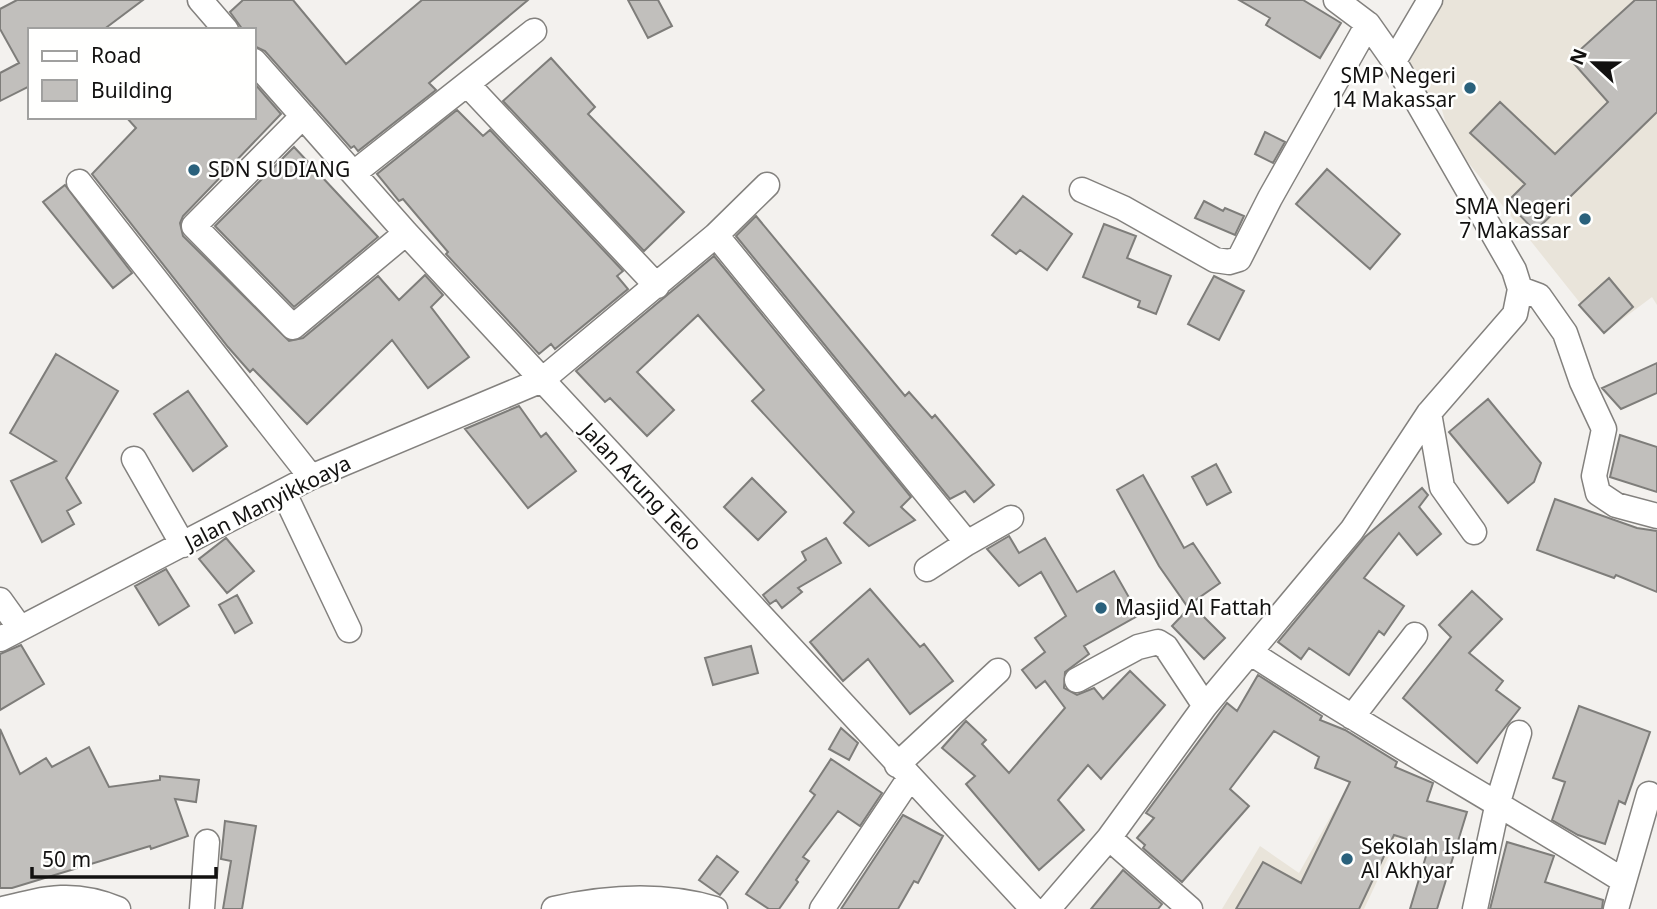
<svg xmlns="http://www.w3.org/2000/svg" width="1657" height="909" viewBox="0 0 1657 909" font-family="'Noto Sans',sans-serif">
<rect width="100%" height="100%" fill="#f3f1ee"/>
<path fill="#e9e4da" d="M1441 0H1657V305L1652 297 1604 333 1451 141 1442 110 1406 66Z
M1346 789 1406 820 1364 909H1222L1260 846 1299 873Z"/>
<path fill="#c1bfbc" stroke="#7e7d7a" stroke-width="2" d="M17 0H143L103 30H30V86L0 101V73L19 63 0 29V9Z
M243 0H293L346 64 422 0H528L429 83 436 90 358 151 354 146 351 148 265 51 254 46V30H243L230 12Z
M628 0H658L672 26 648 38Z
M1239 0H1303L1341 23 1320 58 1266 25 1270 18Z
M1635 0H1657V112L1535 231 1507 202 1525 184 1470 133 1500 102 1555 154 1608 102 1570 59Z
M551 58 595 107 588 114 684 212 644 251 503 101Z
M254 83 281 114 183 216 180 223 183 236 289 341 303 338 378 276 399 300 425 275 443 295 431 307 469 357 428 388 392 340 307 424 253 369 250 372 228 347 92 174 136 128 126 117H254Z
M457 110 483 136 490 130 623 271 617 276 628 289 555 349 551 344 539 354 446 254 448 252 403 199 399 201 377 174Z
M1265 132 1285 142 1273 163 1255 154Z
M294 147 378 237 294 307 215 226Z
M1327 169 1400 234 1370 269 1296 204Z
M65 185 132 273 113 288 43 202Z
M1023 196 1072 234 1047 270 1020 250 1016 254 992 235Z
M1204 201 1223 211 1225 208 1244 216 1235 235 1195 218Z
M756 216 905 396 909 392 932 418 935 415 994 485 974 502 965 491 950 499 736 236Z
M1104 224 1136 236 1127 258 1171 276 1156 314 1138 307 1140 301 1083 277Z
M714 256 911 497 901 507 915 520 869 546 844 523 854 512 752 401 764 390 698 315 637 372 674 410 647 436 610 398 605 402 576 371Z
M1214 276 1244 291 1219 340 1188 324Z
M1609 278 1633 307 1604 333 1579 305Z
M56 354 118 391 66 478 81 503 67 511 74 524 42 542 11 481 56 461 10 433Z
M1657 363V393L1621 409 1602 388Z
M188 391 227 446 193 471 154 414Z
M1488 399 1541 463 1534 482 1508 503 1449 432Z
M519 406 541 437 546 433 576 471 528 508 465 429Z
M1620 435 1657 447V492L1610 477Z
M1216 464 1231 492 1207 505 1192 477Z
M1143 475 1184 548 1193 543 1220 583 1187 606 1159 566 1117 490Z
M752 478 786 512 758 540 724 507Z
M1422 488 1428 495 1419 507 1441 534 1417 555 1399 533 1364 578 1404 606 1384 635 1379 631 1349 675 1309 648 1301 659 1278 642 1365 537Z
M1555 499 1637 528 1657 531V592L1616 575 1614 578 1537 550Z
M1009 536 1019 553 1045 538 1077 592 1114 571 1139 615 1084 646 1089 654 1065 672 1064 688 1077 695 1094 688 1103 699 1130 671 1165 705 1101 779 1088 765 1058 800 1084 830 1039 870 966 784 975 776 942 748 966 721 986 740 982 744 1009 773 1065 708 1045 681 1036 688 1022 670 1045 652 1035 638 1066 616 1041 572 1019 586 987 549Z
M226 538 254 571 227 593 199 559Z
M826 538 841 563 798 588 802 592 782 608 776 600 770 604 763 595 806 560 802 552Z
M166 569 189 606 159 625 135 586Z
M870 589 920 647 924 644 953 681 910 714 868 659 843 681 810 642Z
M1472 591 1502 619 1469 653 1503 681 1496 690 1520 708 1477 763 1403 698 1451 637 1439 625Z
M237 595 252 623 235 633 219 605Z
M1192 605 1225 638 1204 659 1172 626Z
M21 645 44 684 0 710V654Z
M751 646 758 673 713 685 705 658Z
M1258 675 1322 716 1320 720 1345 730 1397 762 1395 767 1433 783 1427 801 1467 812 1437 909H1410L1429 846 1394 835 1359 909H1236L1263 862 1301 883 1350 782 1315 768 1319 757 1274 731 1230 789 1249 806 1182 882 1143 848 1145 845 1137 838 1154 818 1146 813 1227 703 1237 711Z
M1579 706 1650 732 1625 804 1619 801 1605 844 1578 835 1552 820 1565 782 1553 778Z
M841 728 858 743 849 760 829 749Z
M0 729 20 774 46 758 52 767 89 747 109 787 160 780V776L199 780 196 802 175 799 188 836 151 849 150 846 12 888H0Z
M831 759 882 793 860 826 838 811 803 857 809 861 796 880 798 882 779 909H769L746 894 815 795 810 791Z
M903 815 943 836 918 883 914 881 898 909H841Z
M225 821 256 826 242 909H223L231 861 221 859Z
M1507 842 1554 856 1545 882 1603 900 1602 909H1490Z
M717 856 738 872 720 895 699 880Z
M1123 870 1162 904 1158 909H1091Z"/>
<g fill="none" stroke-linecap="round" stroke-linejoin="round">
<defs>
<path id="minor" d="M200 0 226 30
M254 61 406 233 1033 909
M1394 61 1430 0
M467 84 657 286
M303 116 194 226 293 327 406 233
M354 173 534 31
M79 182 311 477
M1082 190 1123 208 1215 260 1229 262 1239 259 1270 198 1368 24
M716 235 767 185
M1520 289 1539 296 1565 333 1582 382 1604 429 1594 476 1598 493 1616 505 1657 516
M1429 413 1442 487 1474 532
M134 459 183 545
M284 493 349 630
M927 569 967 543
M0 600 20 628
M0 639 311 477 542 380 716 235 967 543 1011 518
M1251 653C1373 733 1501 804 1624 881L1616 909
M1077 680 1138 647 1158 642 1166 647 1205 706
M1352 717 1415 635
M897 765 998 671
M1109 838 1190 909
M1624 881 1649 794
M3 909C47 898 74 891 118 909
M202 909 207 842
M554 909C607 897 662 893 715 909
M822 909 909 779
M1048 909 1109 838 1205 706 1352 530 1429 413 1515 314 1520 289 1514 270 1394 61 1368 24 1336 0
M1475 909 1498 802 1519 733"/>
</defs>
<use href="#minor" stroke="#83817e" stroke-width="27"/>
<use href="#minor" stroke="#fff" stroke-width="24"/>
</g>
<g fill="#2a617c" stroke="#fffffe" stroke-width="2.5">
<circle cx="1470" cy="88" r="7"/>
<circle cx="194" cy="170" r="7"/>
<circle cx="1585" cy="219" r="7"/>
<circle cx="1101" cy="608" r="7"/>
<circle cx="1347" cy="859" r="7"/>
</g>
<g text-anchor="middle" stroke-width="5" stroke-linejoin="round" paint-order="stroke">
<g font-size="21" fill="#121110" stroke="#fffffe" text-anchor="start">
<text x="1456" y="83" text-anchor="end">SMP Negeri<tspan x="1456" dy="24">14 Makassar</tspan></text>
<text x="208" y="177">SDN SUDIANG</text>
<text x="1571" y="214" text-anchor="end">SMA Negeri<tspan x="1571" dy="24">7 Makassar</tspan></text>
<text x="1115" y="615">Masjid Al Fattah</text>
<text x="1361" y="854">Sekolah Islam<tspan x="1361" dy="24">Al Akhyar</tspan></text>
</g>
<g font-size="21" fill="#121110" stroke="#fffffe">
<text transform="translate(641 487) rotate(47)" y="7">Jalan Arung Teko</text>
<text transform="translate(268 503) rotate(-27)" y="7">Jalan Manyikkoaya</text>
</g>
</g>
<rect x="28" y="28" width="228" height="91" fill="#fffffe" stroke="#a0a09f" stroke-width="2"/>
<rect x="42" y="51" width="35" height="10" fill="#ffffff" stroke="#a0a09f" stroke-width="2"/>
<text x="91" y="63" font-size="21" fill="#121110">Road</text>
<rect x="42" y="80" width="35" height="21" fill="#c1bfbc" stroke="#a0a09f" stroke-width="2"/>
<text x="91" y="98" font-size="21" fill="#121110">Building</text>
<g transform="translate(1594 63) rotate(292)" stroke="#fffffe" stroke-width="5" paint-order="stroke">
<path d="M0-5L12 26L0 18L-12 26Z" fill="#121110"/>
<text y="-10" font-size="19" font-weight="bold" text-anchor="middle" fill="#121110">N</text>
</g>
<path d="M32 867v10h184v-10" fill="none" stroke="#121110" stroke-width="3.5"/>
<text x="42" y="867" font-size="21" fill="#121110" stroke="#fffffe" stroke-width="5" paint-order="stroke">50 m</text>
</svg>
